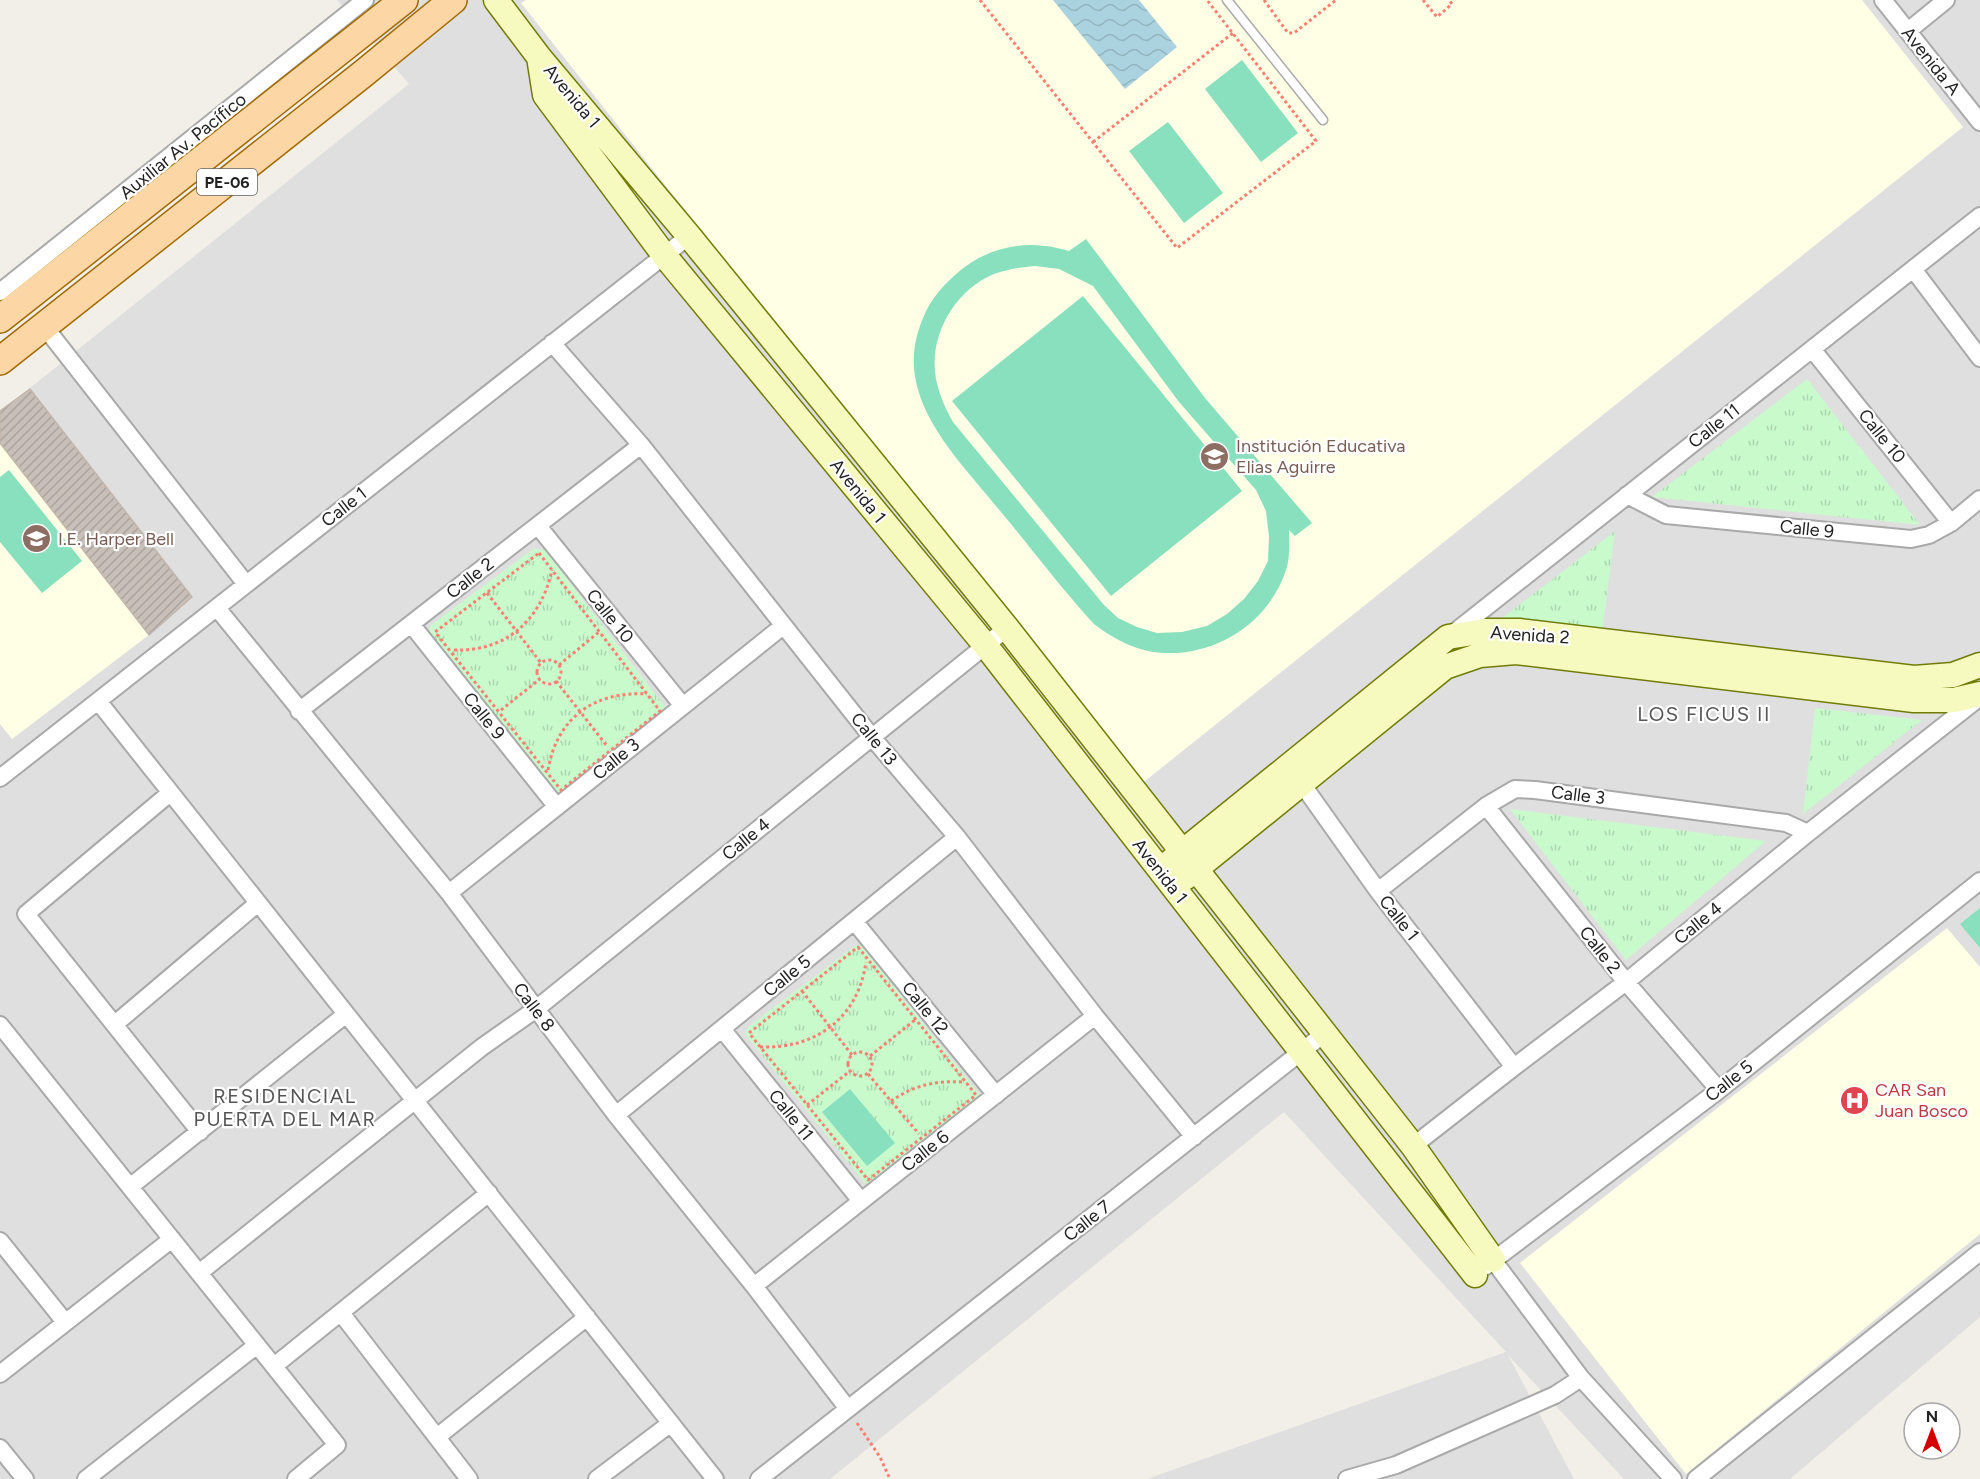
<svg xmlns="http://www.w3.org/2000/svg" width="1980" height="1479" viewBox="0 0 1980 1479" font-family="Figtree,sans-serif">
<defs>
<pattern id="park-tufts" width="24" height="20" patternUnits="userSpaceOnUse" patternTransform="scale(1.5)"><rect width="24" height="20" fill="#c8facc"/><path d="M3 7l-1-3M5 7V3M7 7l1-3M15 17l-1-3M17 17v-4M19 17l1-3" fill="none" stroke="#acd6af"/></pattern>
<pattern id="water-waves" width="16" height="10" patternUnits="userSpaceOnUse" patternTransform="scale(1.5)"><rect width="16" height="10" fill="#aad3df"/><path d="M0 5q4-4 8 0t8 0" fill="none" stroke="#92b5bf"/></pattern>
<pattern id="building-hatch" width="6" height="6" patternUnits="userSpaceOnUse" patternTransform="scale(1.5)"><rect width="6" height="6" fill="#c7bfb8"/><path d="M-1 1l2-2M0 6l6-6M5 7l2-2" fill="none" stroke="#aba49e"/></pattern>
</defs>
<rect width="100%" height="100%" fill="#f2efe9"/>
<path fill="#e0dfdf" d="M337 0H1980V1317L1790 1479H1624L1508 1355 1574 1479H1147L1506 1352 1284 1112 830 1479H0V412L409 84Z"/>
<path fill="#ffffe5" d="M526 0H1862L1963 127 1140 785 521 3Z
M0 443 149 635 12 739 0 724Z
M1947 928 1980 967V1234L1686 1474 1520 1263Z"/>
<path fill="url(#park-tufts)" d="M1807 379 1920 525 1652 497Z
M1615 531 1602 633 1501 619Z
M533 549 545 550 665 707 663 713 562 795H555L430 635V626Z
M1815 708 1922 720 1803 814Z
M1510 809 1766 841 1626 960Z
M856 945H861L980 1095 978 1103 872 1184 865 1183 745 1034 748 1027Z"/>
<path fill="#88e0be" fill-rule="evenodd" d="M1242 60 1298 133 1261 162 1205 89Z
M1168 122 1223 193 1184 223 1129 151Z
M1086 239 1205 398 1312 523 1295 536 1289 530C1289 542 1290 555 1287 567 1271 620 1220 655 1165 653 1140 653 1113 639 1094 624 1061 588 1032 549 1001 512 960 460 893 400 920 326 927 305 938 290 955 275 987 246 1028 238 1069 251ZM1035 266 1059 269 1093 286 1179 402 1256 490 1266 511 1269 537 1268 561 1258 581 1244 599 1227 614 1207 626 1182 632 1157 633 1137 627 1118 618 1104 605 953 422C945 408 939 394 936 379 928 336 955 290 994 274 1008 269 1021 267 1035 266Z
M1083 296 1242 491 1111 596 952 401Z
M9 470 82 561 42 593 0 542V477Z
M1980 908V948L1960 924Z
M850 1089 895 1143 867 1166 822 1112Z"/>
<path fill="url(#water-waves)" d="M1053 0H1139L1177 47 1125 89Z"/>
<path fill="url(#building-hatch)" stroke="#c4b6ab" stroke-width="1.5" d="M30 389 192 597 149 635 0 443V411Z"/>
<g fill="none" stroke-linecap="round" stroke-linejoin="round">
<defs>
<path id="lane" d="M1227 0 1323 120"/>
<path id="street" d="M1883 0 1980 122
M1908 31 1946 0
M1913 269 1980 358
M0 292 365 0
M44 326 246 584
M552 343 641 445 871 736 957 837 1095 1016 1194 1137
M1812 349 1951 523
M1627 495 1666 515 1911 539 1929 535 1951 523 1980 499
M538 526 683 706
M217 608 449 893 616 1115 754 1286 848 1409
M411 624 557 807
M1451 635 1980 216
M98 701 715 1479
M299 711 641 445
M1295 774 1378 891 1514 1067
M0 778 689 236
M170 793 26 914 200 1132
M1486 806 1626 982 1719 1090
M1378 891 1486 806 1515 789 1535 790 1786 823 1808 833
M449 893 783 626
M854 921 996 1095
M115 1024 258 903
M0 1025 337 1445 296 1479
M722 1029 861 1201
M616 1115 957 837
M1413 1146 1514 1067 1626 982 1808 833 1980 697
M131 1186 345 1015
M0 1241 65 1322
M1493 1260 1581 1378 1673 1479
M1486 1266 1719 1090 1980 881
M199 1273 482 1047 536 1009 1007 628
M754 1286 1095 1016
M341 1313 469 1479
M274 1366 489 1193
M0 1374 172 1239
M437 1437 587 1317
M0 1448 25 1479
M86 1479 257 1345
M597 1479 671 1423
M759 1479 1325 1033
M1347 1479 1396 1465 1555 1395 1581 1378
M1696 1479 1980 1252"/>
<path id="secondary" d="M496 0 539 57 689 236 1007 628 1413 1146 1493 1260
M539 57 545 95 664 255 986 646 1475 1275
M1170 862 1448 637 1485 631H1519L1914 678 1953 675 1980 665
M1185 878 1445 667 1480 655 1516 652 1914 700H1954L1980 694"/>
<path id="primary" d="M0 319 404 0
M0 361 364 73 453 0"/>
</defs>
<use href="#lane" stroke="#a9a9a9" stroke-width="11"/>
<use href="#street" stroke="#a9a9a9" stroke-width="20"/>
<use href="#secondary" stroke="#707d05" stroke-width="27"/>
<use href="#primary" stroke="#a06b00" stroke-width="30"/>
<path stroke="#fa8072" stroke-width="3" stroke-dasharray="3 3" stroke-linecap="butt" d="M980 0 1177 248 1316 141 1207 0
M1264 0 1288 33H1294L1336 0
M1423 0 1437 17 1452 4 1449 0
M1093 142 1233 33
M539 553 660 711 561 790 435 632Z
M487 593 541 663
M454 650C506 652 541 620 552 570
M537 672a12 12 0 1 1 24 0a12 12 0 1 1-24 0Z
M559 665 599 632
M556 681 607 746
M501 710 540 679
M548 770C557 717 595 691 647 694
M858 947 976 1095 868 1180 749 1033Z
M802 991 852 1055
M760 1047C815 1049 858 1019 866 962
M848 1064a12 12 0 1 1 24 0a12 12 0 1 1-24 0Z
M870 1056 915 1020
M868 1074 919 1134
M891 1101C913 1086 935 1080 962 1082
M807 1105 850 1071
M857 1423 880 1457 890 1479"/>
<use href="#lane" stroke="#fff" stroke-width="8"/>
<use href="#street" stroke="#fff" stroke-width="16"/>
<use href="#secondary" stroke="#f7fabf" stroke-width="24"/>
<use href="#primary" stroke="#fcd6a4" stroke-width="27"/>
</g>
<defs>
<symbol id="school-disc" viewBox="-11 -11 22 22"><circle r="9.5" fill="#8d6e63" stroke="#fff"/><path d="M0-5L7-2L0 1L-7-2ZM-4 1L0 2.5L4 1V4Q0 6-4 4Z" fill="#fff"/></symbol>
<symbol id="hospital-disc" viewBox="-11 -11 22 22"><circle r="9.5" fill="#e0444e" stroke="#fff"/><path d="M-5-5h3v3.5h4V-5h3V5h-3V1.5h-4V5h-3Z" fill="#fff"/></symbol>
</defs>
<g fill-rule="evenodd">
<use href="#school-disc" x="1198" y="440" width="33" height="33"/>
<use href="#school-disc" x="20" y="522" width="33" height="33"/>
<use href="#hospital-disc" x="1838" y="1084" width="33" height="33"/>
</g>
<g text-anchor="middle" stroke-width="4.5" stroke-linejoin="round" paint-order="stroke">
<rect fill="#fff" stroke="#646464" stroke-width="1.5" x="197" y="169" width="60" height="26" rx="4.5"/>
<g font-size="16" font-weight="bold" fill="#222">
<text x="227" y="188">PE-06</text>
</g>
<g font-size="18" fill="#222" stroke="#fff">
<text transform="translate(1931 61) rotate(51)" y="6">Avenida A</text>
<text transform="translate(572 96) rotate(50)" y="6">Avenida 1</text>
<text transform="translate(183 146) rotate(-39)" y="6">Auxiliar Av. Pacífico</text>
<text transform="translate(1714 426) rotate(-38)" y="6">Calle 11</text>
<text transform="translate(1882 436) rotate(51)" y="6">Calle 10</text>
<text transform="translate(858 491) rotate(51)" y="6">Avenida 1</text>
<text transform="translate(344 507) rotate(-38)" y="6">Calle 1</text>
<text transform="translate(1807 529) rotate(6)" y="6">Calle 9</text>
<text transform="translate(470 578) rotate(-38)" y="6">Calle 2</text>
<text transform="translate(610 616) rotate(51)" y="6">Calle 10</text>
<text transform="translate(1530 635) rotate(4)" y="6">Avenida 2</text>
<text transform="translate(484 716) rotate(51)" y="6">Calle 9</text>
<text transform="translate(874 739) rotate(51)" y="6">Calle 13</text>
<text transform="translate(616 759) rotate(-39)" y="6">Calle 3</text>
<text transform="translate(1578 795) rotate(7)" y="6">Calle 3</text>
<text transform="translate(746 839) rotate(-39)" y="6">Calle 4</text>
<text transform="translate(1160 871) rotate(52)" y="6">Avenida 1</text>
<text transform="translate(1399 918) rotate(52)" y="6">Calle 1</text>
<text transform="translate(1698 923) rotate(-39)" y="6">Calle 4</text>
<text transform="translate(1600 950) rotate(52)" y="6">Calle 2</text>
<text transform="translate(787 976) rotate(-39)" y="6">Calle 5</text>
<text transform="translate(534 1007) rotate(53)" y="6">Calle 8</text>
<text transform="translate(925 1008) rotate(51)" y="6">Calle 12</text>
<text transform="translate(1729 1081) rotate(-38)" y="6">Calle 5</text>
<text transform="translate(791 1115) rotate(51)" y="6">Calle 11</text>
<text transform="translate(925 1151) rotate(-38)" y="6">Calle 6</text>
<text transform="translate(1087 1221) rotate(-38)" y="6">Calle 7</text>
</g>
<g font-size="18" fill="#785e54" stroke="#fff" text-anchor="start">
<text x="1236" y="452">Institución Educativa<tspan x="1236" dy="21">Elias Aguirre</tspan></text>
<text x="58" y="545">I.E. Harper Bell</text>
</g>
<g font-size="18" fill="#be3a42" stroke="#fff" text-anchor="start">
<text x="1875" y="1096">CAR San<tspan x="1875" dy="21">Juan Bosco</tspan></text>
</g>
<g font-size="20" letter-spacing="1.5" fill="#555" stroke="#fff">
<text x="1704" y="721">LOS FICUS II</text>
<text x="285" y="1103">RESIDENCIAL<tspan x="285" dy="23">PUERTA DEL MAR</tspan></text>
</g>
</g>
<g transform="translate(1932 1431)"><circle r="28" fill="#ffffff" stroke="#a7a7a7" stroke-width="1.5"/>
<path d="M0-4.5L10 22L0 15L-10 22Z" fill="#d40000"/>
<text y="-9" font-size="16" font-weight="bold" text-anchor="middle" fill="#222222">N</text>
</g>
</svg>
